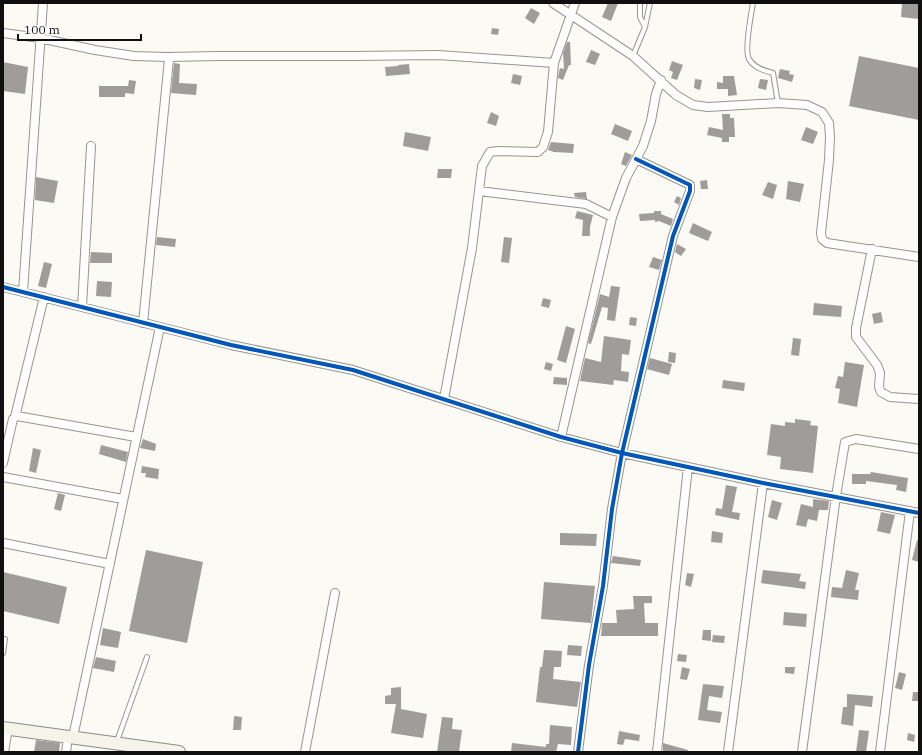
<svg xmlns="http://www.w3.org/2000/svg" width="922" height="755" viewBox="0 0 922 755" font-family="'IBM Plex Serif',serif">
<rect width="100%" height="100%" fill="#fcfaf4"/>
<path fill="#9f9c99" d="M608 3H618L611 21 602 17Z
M902 3H919V19L901 17Z
M531 8 540 13 534 24 525 18Z
M492 28 499 29 498 35 491 34Z
M567 42H570L571 65H569L563 80 558 78 559 72 560 68 564 69 563 53Z
M591 50 600 54 595 65 586 62Z
M859 56 919 68V120L849 106Z
M672 61 683 65 677 80 671 78 673 72 669 70Z
M3 62 28 67 25 94 3 91Z
M174 63 180 64 179 83 197 84 196 95 171 93Z
M409 64 410 74 386 76 385 67 398 66V65Z
M780 69 790 71 789 74 794 75 792 82 778 78Z
M513 74 522 76 520 85 511 83Z
M723 76H734L737 95 728 96V89H717V82L723 83Z
M695 79 702 80 700 90 694 88Z
M760 79 768 80 766 90 758 88Z
M129 80 136 81 134 94 125 93V97H99V86H128Z
M491 112 499 116 496 126 487 123Z
M722 114H730V118H734L735 137H729V142H722V138L707 135 709 127 723 130Z
M615 124 632 131 628 141 611 134Z
M806 127 818 132 813 144 801 140Z
M405 132 431 137 428 151 403 146Z
M551 142 574 144 573 153 554 152 548 150Z
M625 152 632 155 626 166 621 164Z
M438 169H452L451 178H437Z
M36 177 58 181 54 203 35 200Z
M707 180 708 189H701L700 181Z
M788 181 804 184 800 202 786 199Z
M768 182 777 185 773 199 762 195Z
M586 192 587 199 575 197 574 193Z
M677 196 681 198 679 205 674 202Z
M577 211 593 215 590 227V236H582L583 220 575 218Z
M654 211H661V214L673 219 671 226 659 221 655 222V220L640 221 639 214 654 213Z
M693 223 712 232 708 241 689 233Z
M157 237 176 239 175 247 156 245Z
M504 237 512 238 509 263 501 262Z
M677 244 686 249 681 256 675 252Z
M91 252 112 253V263H90Z
M653 257 662 260 659 270 649 267Z
M44 262 52 264 46 288 38 286Z
M97 281 112 282 111 297 96 296Z
M611 286 620 287 615 321 607 320 608 308 602 307 591 344 588 343 600 294 609 297Z
M543 298 551 300 549 308 541 306Z
M814 303 842 306 841 317 813 315Z
M881 312 883 322 874 324 872 314Z
M630 317 637 318 636 326 629 325Z
M566 326 575 329 566 363 557 360Z
M604 336 631 340 629 355 622 354 621 371 629 372 628 382 614 380 613 385 580 381 585 358 601 362Z
M793 338 801 339 799 356 791 355Z
M669 352 676 353 675 363 668 362Z
M650 358 672 364 669 375 647 369Z
M546 362 553 364 551 371 544 369Z
M845 362 864 365 857 407 838 403 840 389 835 388 838 376 843 377Z
M554 377 567 378V385L553 384Z
M723 380 745 383 744 391 722 388Z
M795 419 811 421 810 425 818 426 813 473 780 469 781 457 767 455 771 424 785 426V422L795 423Z
M143 439 156 444 155 451 140 448Z
M101 445 128 452 126 462 99 454Z
M33 448 41 450 36 473 29 471Z
M142 466 159 469 158 479 145 477 146 473H141Z
M871 472 908 478 906 492 896 490 897 485 866 481V484H852V474H870Z
M726 485 737 487 732 512 740 513 739 520 715 515 716 508 722 509Z
M58 493 65 495 61 511 54 509Z
M813 499 829 501 828 510H819L817 521 808 519 806 527 796 525 801 504 813 507Z
M772 500 782 503 777 520 768 517Z
M881 512 895 515 890 534 877 531Z
M712 531 723 533 722 543 711 542Z
M560 533 597 534 596 546 560 545Z
M917 540H919V562L912 560Z
M146 550 203 562 187 643 129 631Z
M613 556 641 560 640 566 611 563Z
M763 570 801 574 799 581 806 582 805 589 761 583Z
M846 570 859 573 855 590H859L858 600 831 597 832 587 842 588Z
M3 572 67 587 59 624 3 611Z
M687 573 694 574 691 587 685 585Z
M544 582 595 586 591 623 541 619Z
M633 596H652V603H644L645 623H658V636H601L602 623H617L616 610 634 609Z
M784 612 807 614 806 627 783 625Z
M103 628 121 632 118 648 100 645Z
M703 630H711V641L702 640Z
M713 635 725 636 724 643 712 642Z
M568 645 582 646 581 656 567 655Z
M544 650 562 651 561 667H554L553 679 581 682 577 707 536 702 540 667H542Z
M678 654 687 655 686 662 677 661Z
M96 657 116 661 114 672 93 668Z
M682 667 690 669 687 680 680 679Z
M785 667H795L794 674 785 673Z
M899 672 906 674 902 690 895 688Z
M703 684 724 686 722 698 709 696 707 710 722 712 720 723 698 720Z
M401 687V709L427 714 423 738 391 733 396 704H385V696L391 695V688Z
M913 692H919V701H912Z
M847 694 873 696 872 707 855 705 853 726 841 724 843 707H847Z
M234 716 242 717 241 730H233Z
M442 717 453 718 452 729 462 730 459 752H437Z
M550 725 572 727 571 745 558 744 556 752H511L512 743 546 747V744H549Z
M859 730 869 731 866 752H856Z
M619 731 640 735 639 741 625 739 623 745 617 744Z
M908 733 915 735 914 742 907 740Z
M36 740 60 743 59 752H34Z
M663 743 688 750V752H663Z"/>
<g fill="none" stroke-linecap="round" stroke-linejoin="round">
<defs>
<path id="lane" d="M640 3V17L645 27
M753 3C751 15 744 50 749 59 754 68 765 71 773 73L778 103
M633 56 645 27 650 3
M3 653 5 639
M117 741 147 657"/>
<path id="street" d="M553 3 633 56 676 95 693 105 708 107 778 103 807 105 822 112 829 123 830 137 829 160 821 233 822 239 827 243 919 257
M3 33 40 38 95 50 134 56 167 57 169 59 143 323
M167 57 219 56H354L438 55 554 63
M479 191 586 204 612 217
M872 249 856 328V337L877 365 880 373 879 387 881 392 890 397 919 399
M3 287 231 345 353 370 561 437 622 453 763 483 919 513
M23 292 43 3
M82 307 91 146
M444 399 472 248 482 166 490 152 498 151 538 152 543 147 548 132 554 63 575 3
M15 417 17 416 136 437
M561 437 612 217 626 178 643 146 651 121 656 94 661 80
M3 463 13 419 15 417 44 297
M3 477 123 499
M3 543 110 564
M73 737 160 327
M4 752 8 728
M66 752 68 737
M305 752 335 593
M578 752 589 665 603 586 612 509 622 453 673 236 690 191V185L636 159
M657 752 688 467
M728 752 763 483
M802 752 836 496 845 442 856 439 919 449
M880 752 910 511"/>
<path id="secondary" d="M3 728 179 752"/>
</defs>
<use href="#lane" stroke="#969592" stroke-width="6"/>
<use href="#street" stroke="#969592" stroke-width="10"/>
<use href="#secondary" stroke="#8c8b89" stroke-width="14"/>
<use href="#lane" stroke="#fffefd" stroke-width="4"/>
<use href="#street" stroke="#fffefd" stroke-width="8"/>
<use href="#secondary" stroke="#f5f3ea" stroke-width="12"/>
<defs>
<path id="cycleway" d="M3 287 231 345 353 370 561 437 622 453 763 483 919 513
M578 752 589 665 603 586 612 509 622 453 673 236 690 191V185L636 159"/>
</defs>
<use href="#cycleway" stroke="#fff" stroke-width="6"/>
<use href="#cycleway" stroke="#0057b8" stroke-width="4"/>
</g>
<rect width="922" height="755" fill="none" stroke="#0f0f0f" stroke-width="8"/>
<path d="M18 34v6h123v-6" fill="none" stroke="#0f0f0f" stroke-width="2"/>
<text x="24" y="34" font-size="12" fill="#0f0f0f" stroke="#ffffff" stroke-width="3" paint-order="stroke">100 m</text>
</svg>
